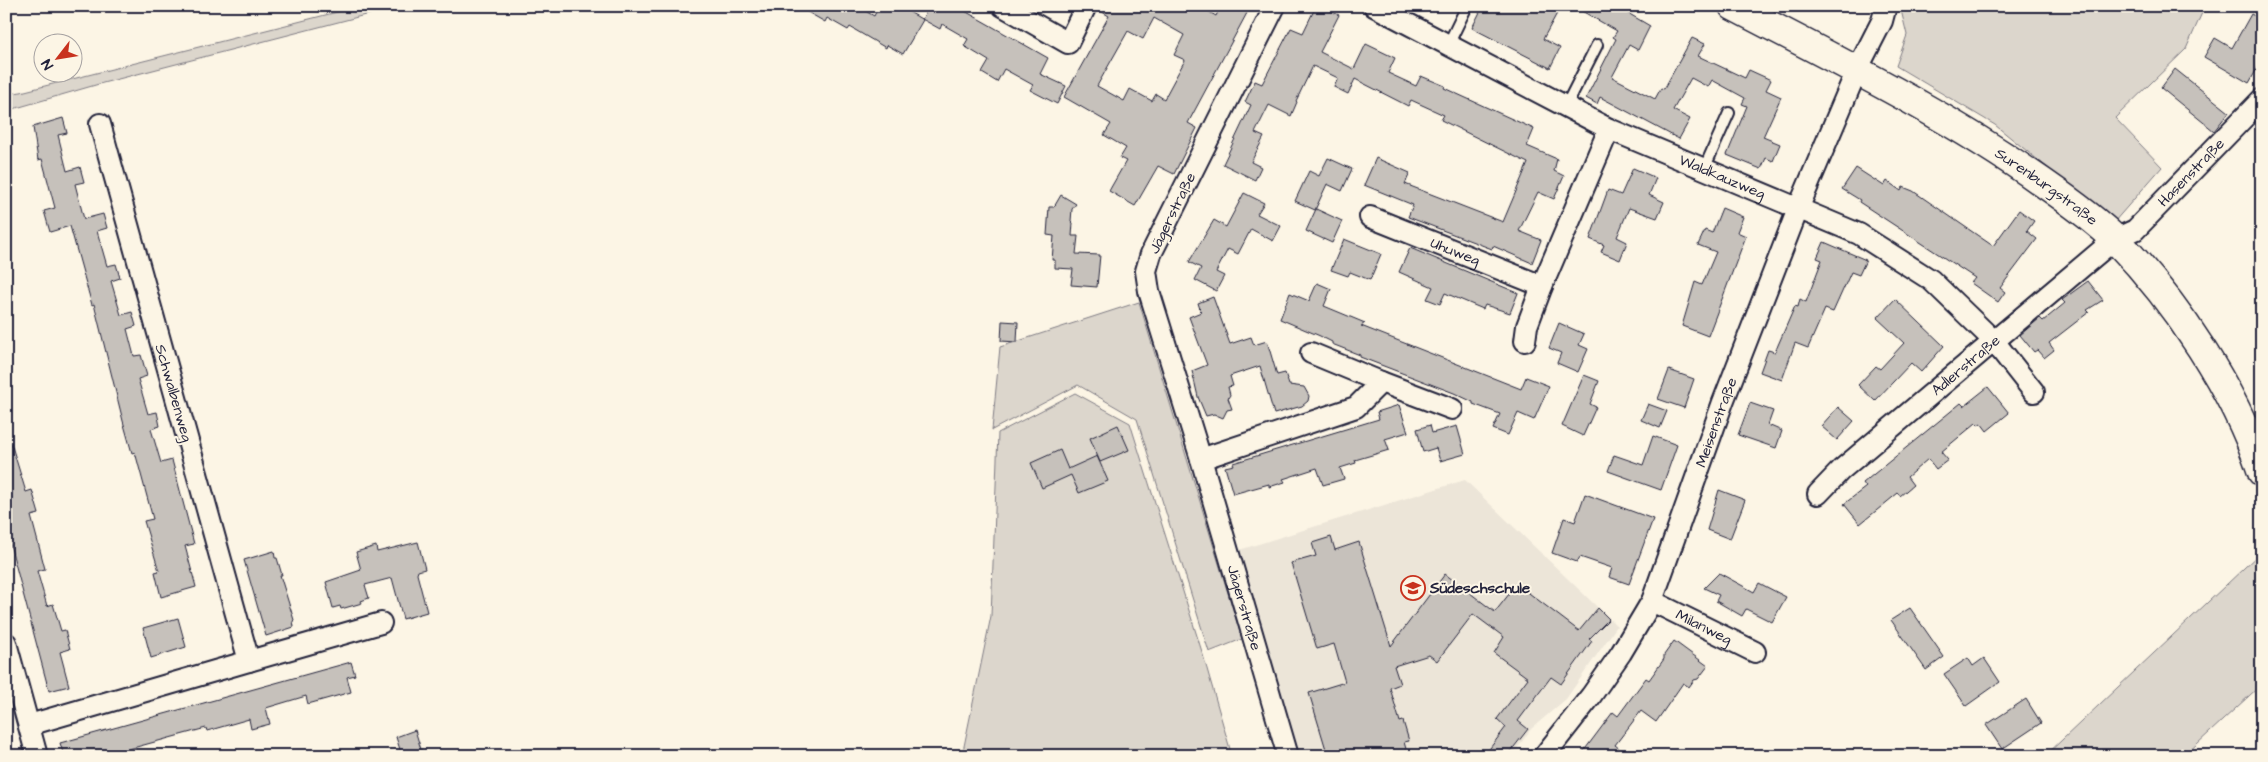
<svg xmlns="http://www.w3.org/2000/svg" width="2268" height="762" viewBox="0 0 2268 762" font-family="'Architects Daughter',sans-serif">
<rect width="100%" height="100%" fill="#fcf5e5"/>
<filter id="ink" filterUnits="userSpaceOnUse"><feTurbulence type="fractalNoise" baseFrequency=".02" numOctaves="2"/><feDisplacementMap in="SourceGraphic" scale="10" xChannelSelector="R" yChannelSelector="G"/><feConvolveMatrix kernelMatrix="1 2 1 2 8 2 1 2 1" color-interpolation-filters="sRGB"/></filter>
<g filter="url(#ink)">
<path fill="#ece5d8" d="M1465 480 1617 626 1566 699 1531 729 1512 756H1298L1236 551Z"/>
<path fill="#dcd6cc" stroke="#7f7c84" d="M361 6H400L99 84 6 111V94L21 92Z
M1900 6H2205L2186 49 2115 118 2162 167 2114 222 1995 125 1896 66 1907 35Z
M1139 302 1242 639 1209 652 1137 419 1078 385 992 430 1000 347Z
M1075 393 1130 423 1203 655 1232 756H962L991 616 998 433Z
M2262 551V684L2184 756H2045Z"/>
<path fill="#c6c1bb" stroke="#22223b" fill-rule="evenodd" d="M797 6H857L874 16 879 6H899L923 20 903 54 887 45 886 48 850 27 848 30 827 18 825 22Z
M930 6H956L1048 58 1040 74 1066 86 1057 104 1030 90 1033 85 1004 69 997 82 982 73 989 61 964 46 968 39 942 24 940 29 922 19Z
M1098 6H1199L1216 16 1221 6H1234L1247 13 1188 123 1197 128 1174 174 1158 166 1135 206 1109 191 1126 161 1120 158 1126 148 1104 135 1111 124 1064 97 1109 16 1097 9ZM1154 18 1184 35 1174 55 1185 60 1164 99 1156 94 1152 101 1130 89 1124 101 1097 86 1128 31 1143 39Z
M1316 6H1321L1339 15 1320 52 1354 69 1366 44 1395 58 1388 73 1416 86 1421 76 1445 86 1444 88 1534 129 1527 146 1557 159 1554 171 1564 176 1554 199 1538 192 1519 231 1541 240 1532 263 1493 246 1492 249 1408 217 1413 205 1364 185 1376 158 1410 173 1405 184 1503 222 1528 163 1441 120 1444 115 1411 100 1408 106 1355 79 1348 94 1334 87 1338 78 1313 66 1296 101 1297 102 1291 116 1269 105 1255 133 1264 137 1251 162 1261 167 1255 180 1223 164 1251 105 1245 102 1255 81 1262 84 1291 28 1303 33Z
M1483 6H1561L1543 39 1560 48 1550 68 1472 28Z
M1573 6H1629L1626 12 1650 26 1638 50 1629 45 1612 77 1655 99 1661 88 1664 89 1692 38 1705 44 1698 56 1745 78 1749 70 1771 80 1766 90 1781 97 1763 137 1780 144 1773 161 1766 158 1761 169 1727 155 1747 106 1742 104 1745 98 1712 80 1708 87 1691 78 1673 110 1690 119 1679 139 1600 97 1597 104 1586 98 1616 39 1613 37 1617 31Z
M2251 14 2262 20V60L2249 83 2204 57 2215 38 2232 48Z
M2175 69 2229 112 2214 131 2161 88Z
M63 118 67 133 58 135 67 171 80 167 84 182 75 184 84 219 103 214 107 228 97 231 107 266 116 264 120 278 111 281 121 315 132 312 136 326 127 329 134 356 141 355 147 376 138 379 148 414 157 412 160 426 151 429 161 463 172 460 194 544 185 546 196 587 161 597 155 572 159 571 144 521 153 519 135 452 132 453 123 421 94 304 92 305 70 226 50 232 44 211 55 208 42 159 38 160 33 127Z
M1328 158 1352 169 1342 191 1327 184 1315 210 1295 201 1309 171 1319 176Z
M1633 168 1656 178 1649 195 1664 202 1657 218 1629 208 1617 237 1627 242 1620 260 1601 252 1604 245 1590 239 1608 190 1621 195Z
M1856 168 1884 186 1887 181 1901 191 1903 187 1913 191 1993 246 2019 210 2034 221 2027 231 2037 239 2000 288 2005 292 1998 302 1971 283 1975 278 1859 202 1860 200 1842 189Z
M1244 193 1264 203 1257 214 1281 226 1273 241 1251 229 1238 254 1228 249 1216 272 1224 276 1216 291 1195 280 1201 268 1189 262 1214 220 1226 227Z
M1061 195 1076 204 1072 209 1071 221 1073 223 1072 236H1078L1076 254 1100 255 1097 287 1071 285 1073 269 1055 268V260H1052L1054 236 1047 235 1049 207H1054Z
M1722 208 1743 217 1737 232 1746 236 1708 336 1682 326 1695 282 1702 285 1716 252 1698 245 1705 230 1712 233Z
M1316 209 1342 221 1332 243 1306 231Z
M1344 239 1381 254 1370 280 1350 272 1348 276 1331 270Z
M1824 242 1866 260 1859 275 1851 272 1833 312 1825 309 1808 348 1795 343 1782 380 1760 372 1768 350 1775 352 1795 306 1798 307 1800 299 1806 302 1822 260 1817 258Z
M1410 248 1518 293 1510 313 1485 305 1483 309 1445 293 1440 304 1427 299 1433 287 1399 272Z
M2088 281 2103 300 2087 310 2089 312 2049 343 2054 350 2044 358 2037 350 2034 352 2020 335 2040 318 2043 321 2065 303 2062 300Z
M1317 283 1331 289 1324 306 1365 323 1361 326 1521 389 1526 377 1549 386 1534 420 1518 413 1508 435 1493 429 1500 414 1473 404V402L1454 393 1360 357V355L1332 344V342L1320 336 1280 319 1290 293 1309 301Z
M1213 297 1230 344 1251 337 1254 345 1267 341 1277 375 1285 373 1289 385 1304 387 1309 396 1308 401 1302 406 1274 414 1260 366 1230 376 1233 386 1228 387 1230 395 1228 398 1232 409 1227 410 1223 418 1214 414 1206 416 1198 397 1192 371 1207 365 1189 317 1201 312 1198 303Z
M1895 299 1944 346 1921 372 1911 363 1875 401 1858 385 1876 366 1880 369 1904 343 1877 318Z
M1002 321 1018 322 1017 342 1001 341Z
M1559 323 1584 334 1579 345 1588 349 1578 372 1557 363 1561 353 1549 348Z
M1669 370 1694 379 1684 408 1658 399Z
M1584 375 1599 381 1590 404 1596 407 1583 436 1562 426Z
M1988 387 2009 413 1987 431 1981 423 1978 425 1976 423 1941 452 1948 460 1936 469 1928 459 1907 477 1913 485 1900 496 1898 493 1860 524 1844 504 1866 487 1863 483 1961 403 1964 406Z
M1750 403 1773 411 1768 425 1782 431 1776 448 1738 435Z
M1648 404 1667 411 1660 428 1641 420Z
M1399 405 1408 432 1385 439 1389 450 1355 460 1356 463 1340 468 1344 479 1323 485 1317 468 1283 479 1285 482 1269 487V484L1233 494 1225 467 1234 465 1233 463 1379 419 1377 412Z
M1838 407 1854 421 1837 440 1821 426Z
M1118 425 1129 450 1100 462 1090 438Z
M1430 425 1432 433 1457 426 1465 454 1440 461 1436 448 1423 452 1417 429Z
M1653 436 1677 445 1661 490 1608 471 1614 455 1643 465Z
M11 443 26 492 32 490 39 514 31 516 45 569 37 571 47 606 53 604 61 631 65 630 70 649 60 652 69 686 49 691 6 529V444Z
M1060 450 1068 469 1097 456 1108 481 1079 493 1071 475 1042 488 1031 463Z
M1719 490 1745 500 1730 539 1707 530Z
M1585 494 1653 519 1629 584 1609 577 1612 568 1580 557 1577 562 1552 553 1564 518 1575 522Z
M1331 537 1335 550 1359 542 1391 646 1445 574 1495 612 1517 584 1579 631 1598 608 1609 619 1589 639 1592 641 1561 684 1551 677 1518 721 1528 729 1507 756H1484L1506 727 1497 719 1528 678 1494 653 1504 637 1473 614 1437 661 1429 655 1394 666 1400 684 1390 688 1400 722 1403 721 1409 741 1404 742 1408 756H1328L1309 693 1345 682 1334 644 1317 649 1291 563 1316 556 1312 543Z
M418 542 425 569 418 571 417 574 427 612 403 619 392 578 365 585 369 598 361 601 362 603 341 609 340 606 333 608 326 582 361 570 356 552 376 546 377 552Z
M274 551 275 558H277L282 575H280L294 620 293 621 294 627 266 636 244 560Z
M1719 573 1754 592 1759 583 1786 597 1772 622 1746 609 1742 616 1716 601 1719 595 1704 588Z
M1910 608 1944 657 1926 670 1891 620Z
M178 618 186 647 151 658 143 628Z
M1674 641 1708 666 1698 679 1694 680 1689 687 1683 683 1656 722 1641 711 1615 745 1629 756H1580L1613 712 1618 716 1646 678 1649 680 1664 659V655Z
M1968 658 1973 666 1984 658 2000 682 1966 706 1944 674Z
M351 662 355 675 347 677 351 692 308 704 306 696 266 708 270 724 251 729 249 719 207 731 206 728 129 749 131 756H64L60 743Z
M2026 699 2041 723 2002 749 1986 725Z
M415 730 423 756H402L396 737Z"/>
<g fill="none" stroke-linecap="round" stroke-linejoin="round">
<defs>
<path id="lane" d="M1448 45 1467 6
M1566 106 1597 45
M1704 169 1729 113"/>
<g id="street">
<path d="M1003 6 1068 43 1086 6"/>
<path id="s1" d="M1275 6 1151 254 1146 271 1149 291 1201 459 1288 756"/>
<path id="s2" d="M1374 6 1609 129 1859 234 1931 280 1993 340 2034 392"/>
<path id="s3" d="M1370 217 1542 286"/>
<path d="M1525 341 1527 326 1542 286 1609 129"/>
<path d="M1311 353 1381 382"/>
<path d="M1201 459 1356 407 1381 382 1452 409"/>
<path id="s4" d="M1818 494 1841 470 2115 239 2135 230 2262 99"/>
<path id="s5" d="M1652 601 1755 652"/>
<path d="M6 643 37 756"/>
<path d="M249 661 381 623"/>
<path d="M29 725 249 661 100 124"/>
<path id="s6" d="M1544 756 1591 696 1621 653 1652 601 1723 402 1798 209 1857 70 1882 21 1886 6"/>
</g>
<g id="secondary">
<path id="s7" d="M1733 6C1838 61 1945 113 2042 182 2065 198 2096 220 2116 240 2177 303 2234 389 2262 472"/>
</g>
</defs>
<use href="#lane" stroke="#22223b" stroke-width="14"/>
<use href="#street" stroke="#22223b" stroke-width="24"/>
<use href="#secondary" stroke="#22223b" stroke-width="31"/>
<use href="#lane" stroke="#fcf5e5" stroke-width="10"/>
<use href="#street" stroke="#fcf5e5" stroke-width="20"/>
<use href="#secondary" stroke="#fcf5e5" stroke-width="28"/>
</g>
</g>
<defs>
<symbol id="school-ring" viewBox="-11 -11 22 22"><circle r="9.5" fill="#fcf5e5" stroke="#c8321e" stroke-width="1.5"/><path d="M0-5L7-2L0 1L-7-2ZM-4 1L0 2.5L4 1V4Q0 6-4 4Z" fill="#c8321e"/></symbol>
</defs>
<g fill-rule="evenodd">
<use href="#school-ring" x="1399" y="574" width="28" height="28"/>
</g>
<g text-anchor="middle" stroke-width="4" stroke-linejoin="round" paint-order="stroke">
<g font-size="15" fill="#22223b" stroke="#fcf5e5">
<text dy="5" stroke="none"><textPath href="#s4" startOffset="494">Hasenstraße</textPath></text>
<text dy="5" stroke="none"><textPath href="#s2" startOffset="388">Waldkauzweg</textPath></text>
<text dy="5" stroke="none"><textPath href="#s7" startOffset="362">Surenburgstraße</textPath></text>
<text transform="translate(1172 213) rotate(-64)" y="5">Jägerstraße</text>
<text dy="5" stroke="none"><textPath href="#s3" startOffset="92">Uhuweg</textPath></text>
<text dy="5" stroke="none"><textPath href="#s4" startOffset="196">Adlerstraße</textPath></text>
<text transform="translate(174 393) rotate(74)" y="5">Schwalbenweg</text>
<text dy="5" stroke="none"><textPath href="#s6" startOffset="379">Meisenstraße</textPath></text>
<text dy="5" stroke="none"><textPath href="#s1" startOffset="646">Jägerstraße</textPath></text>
<text dy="5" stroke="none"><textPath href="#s5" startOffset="58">Milanweg</textPath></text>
</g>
<g font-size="15" font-weight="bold" fill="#22223b" stroke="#fcf5e5" text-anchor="start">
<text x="1430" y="593">Südeschschule</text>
</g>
</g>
<rect width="2268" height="762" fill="none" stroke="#fcf5e5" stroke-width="25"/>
<rect x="12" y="12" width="2243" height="737" fill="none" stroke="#22223b" stroke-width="2" filter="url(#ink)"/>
<g transform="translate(58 58) rotate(239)"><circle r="24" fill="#fcf5e5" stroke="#a5a1a1"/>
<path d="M0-4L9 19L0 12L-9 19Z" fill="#c8321e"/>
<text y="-8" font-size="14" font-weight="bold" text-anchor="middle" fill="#22223b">N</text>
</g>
</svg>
